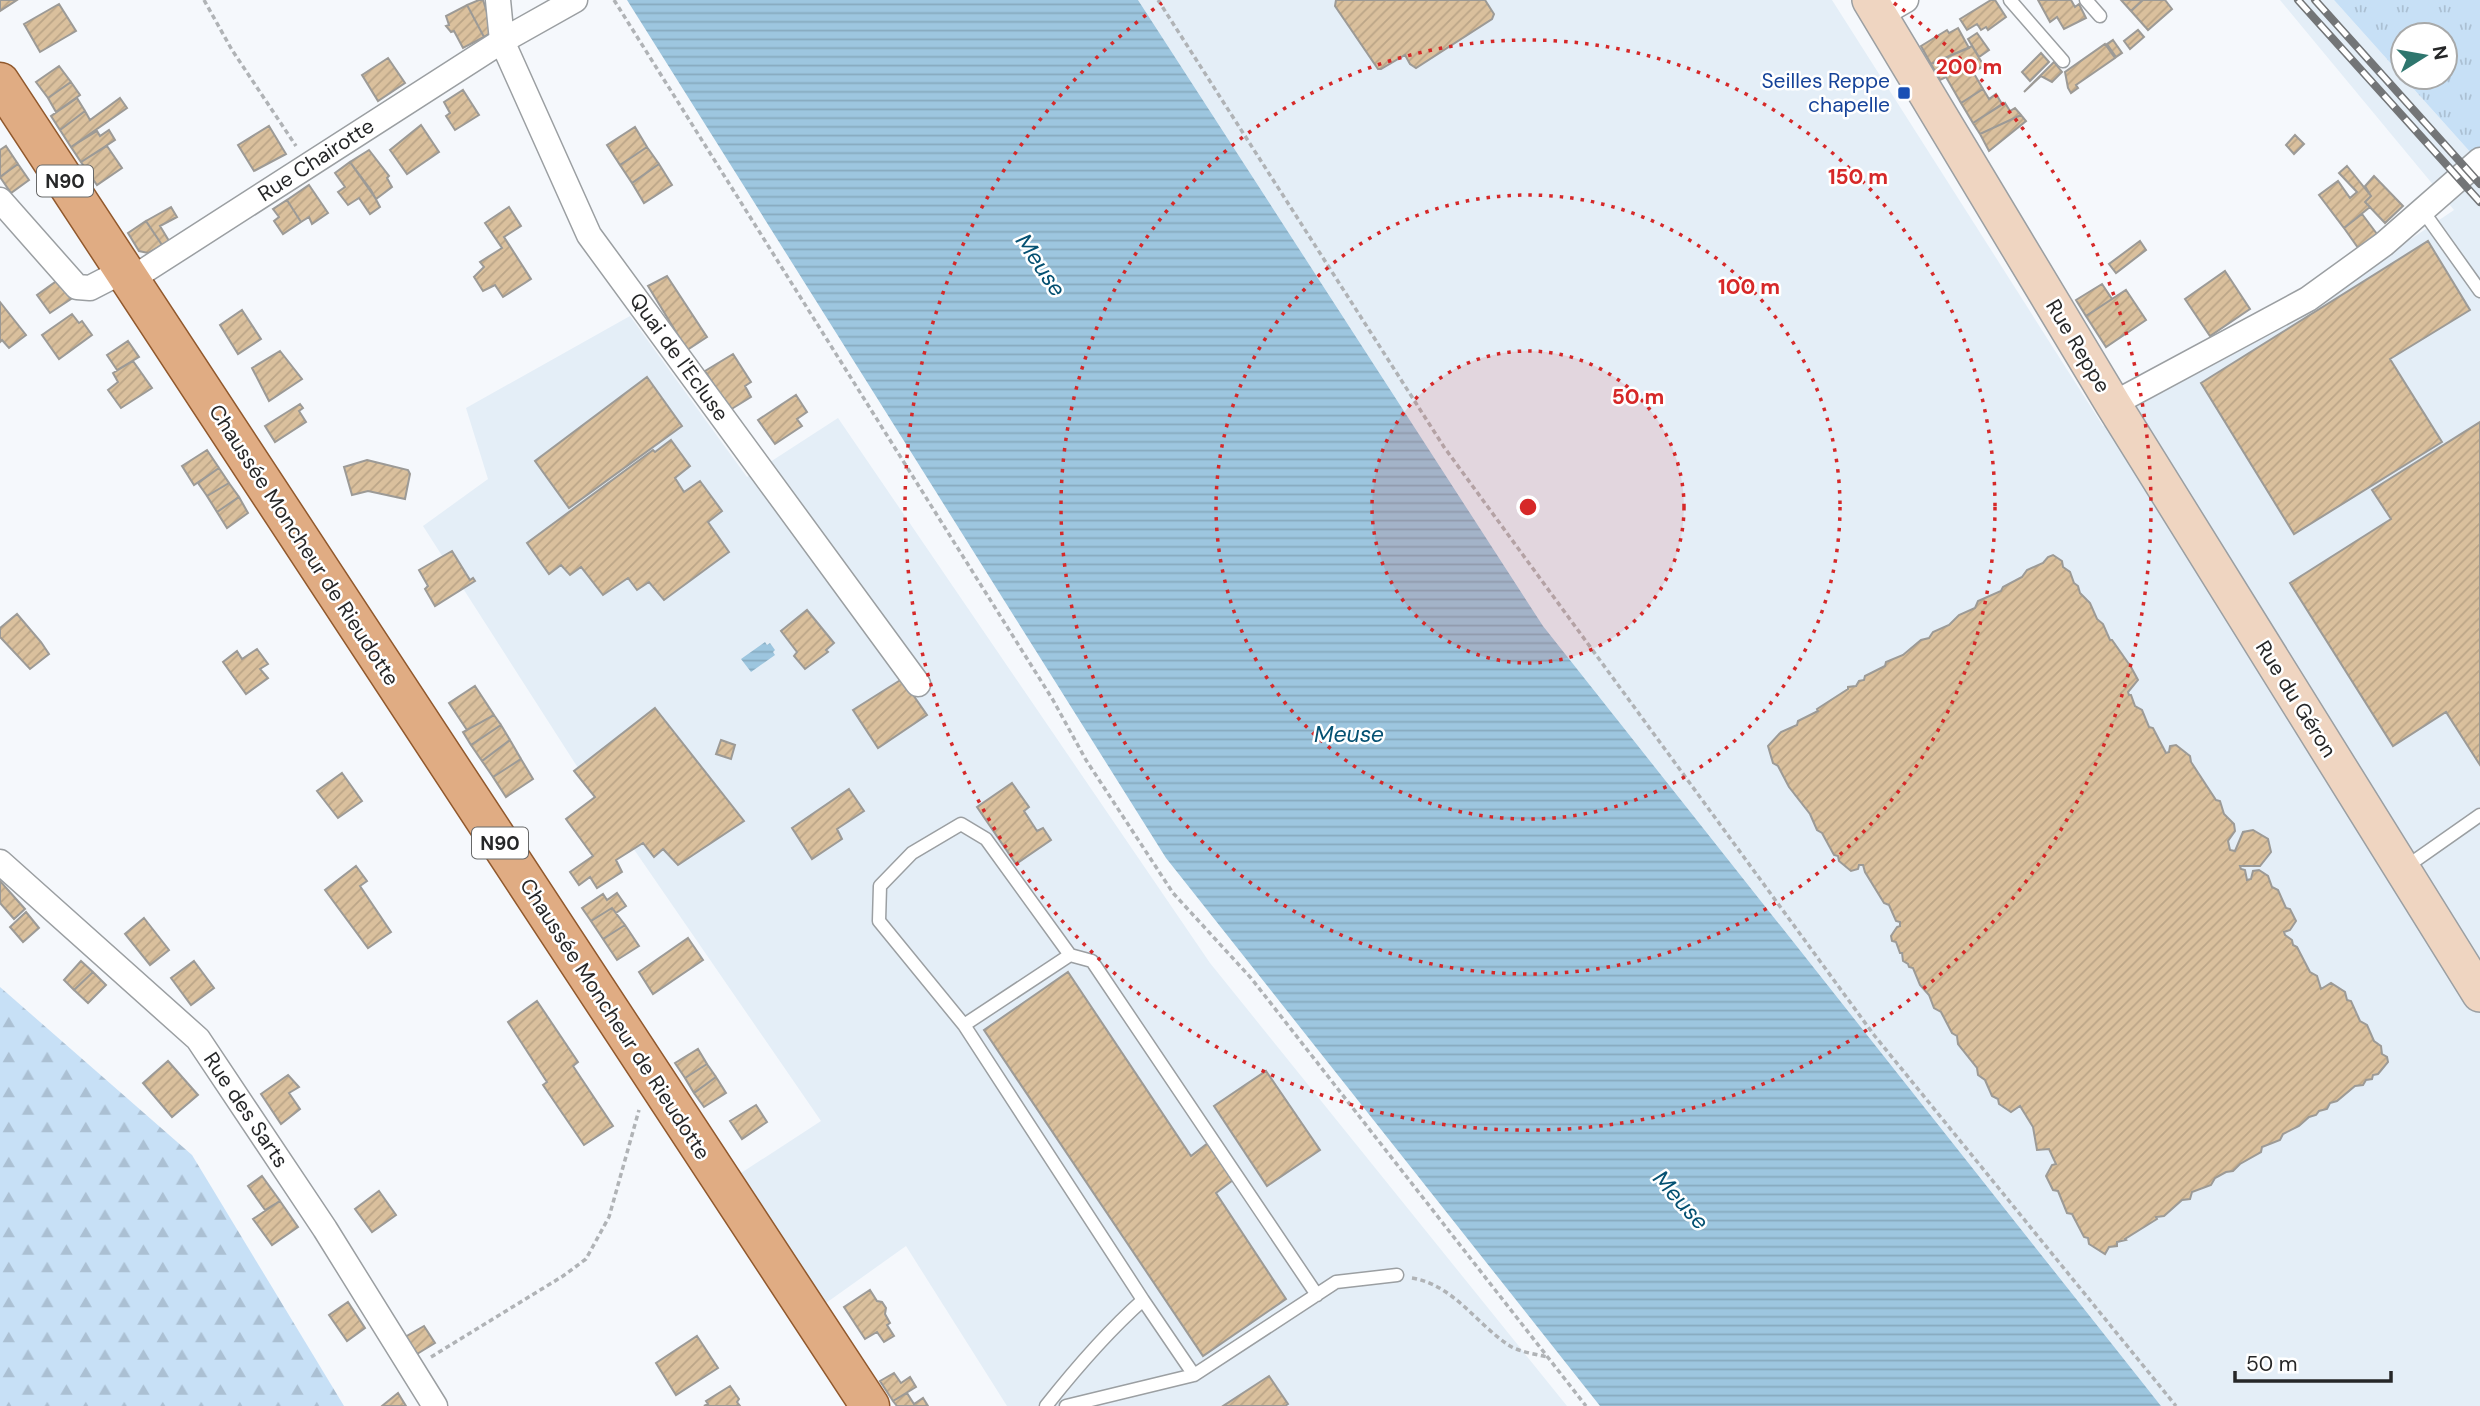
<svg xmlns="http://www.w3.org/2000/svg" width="2480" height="1406" viewBox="0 0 2480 1406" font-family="'DM Sans',sans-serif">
<defs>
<pattern id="grass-tufts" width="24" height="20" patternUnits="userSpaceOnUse" patternTransform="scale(1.75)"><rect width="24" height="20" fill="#c7e0f6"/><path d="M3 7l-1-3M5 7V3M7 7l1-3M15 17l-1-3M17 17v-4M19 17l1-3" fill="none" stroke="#abc0d3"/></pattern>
<pattern id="forest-firs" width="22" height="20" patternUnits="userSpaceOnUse" patternTransform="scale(1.75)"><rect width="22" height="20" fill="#c7e0f6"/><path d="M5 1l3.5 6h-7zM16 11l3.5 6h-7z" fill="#abc0d3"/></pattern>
<pattern id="water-rules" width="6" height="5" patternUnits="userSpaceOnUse" patternTransform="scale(1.75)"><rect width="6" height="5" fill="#9dc6df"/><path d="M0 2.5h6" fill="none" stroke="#87aabf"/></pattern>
<pattern id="building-hatch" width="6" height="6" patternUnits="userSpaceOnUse" patternTransform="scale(1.75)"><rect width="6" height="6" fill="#dac09d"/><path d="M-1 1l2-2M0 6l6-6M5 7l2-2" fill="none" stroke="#bba587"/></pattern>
</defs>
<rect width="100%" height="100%" fill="#f5f8fc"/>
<path fill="#e4eef7" d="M1138 0H1832L2103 426 2313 305 2454 210 2280 0H2334L2480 163V1406H2161L1543 626Z
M630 316 747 477 838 418 1210 963 1567 1406H1007L906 1246 826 1303 738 1175 821 1121 580 771 423 526 488 479 466 408Z"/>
<path fill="url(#grass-tufts)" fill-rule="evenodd" d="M2334 0H2480V163ZM2403 35H2445V77H2403Z"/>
<path fill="url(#forest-firs)" d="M0 987 192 1155 344 1406H0Z"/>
<path fill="url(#water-rules)" d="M627 0H1138L1543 626 2161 1406H1600L1166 858Z
M765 642 767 645 770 643 775 650 773 652 775 655 751 672 741 659Z"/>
<path fill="url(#building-hatch)" stroke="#9c9a96" stroke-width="2" d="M0 0H17L0 11Z
M479 0H483L493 31 484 37 467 5Z
M1336 0H1485L1494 14 1492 19 1416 68 1410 64 1405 55 1381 69H1378L1335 6Z
M1991 0H1995L2006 17 1988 30 1986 27 1981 30 1977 24 1967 30 1960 19Z
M2038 0H2071L2075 7 2079 4 2086 18 2064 29 2057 17 2050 22Z
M2121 0H2143L2131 11Z
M2143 0H2165L2172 9 2148 30 2131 11Z
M59 4 76 31 40 52 24 24Z
M467 5 484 37 463 48 454 31 451 32 446 26 449 25 446 16Z
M1958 28 1969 48 1931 64 1921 46 1947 30 1949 33Z
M2138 30 2144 37 2130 49 2124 41Z
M1977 33 1989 50 1979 57 1968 39Z
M2113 40 2122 53 2116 57 2107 44Z
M2105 44 2115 58 2076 85 2078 88 2071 93 2068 88 2065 72Z
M1972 46 1984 66 1973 72 1983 89 1961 103 1946 77 1940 80 1931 64Z
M2041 53 2049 62 2030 81 2022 72Z
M388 58 405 83 378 101 362 75Z
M2054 62 2062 72 2052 82 2041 76 2024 92Z
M59 66 71 82 48 98 36 82Z
M71 82 80 95 56 112 48 98Z
M1983 89 1989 99 1996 94 2002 104 1973 123 1961 103Z
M463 90 479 115 455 130 446 116 450 113 444 102Z
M77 98 85 111 60 130 51 116Z
M120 98 127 108 71 147 60 130 85 111 90 120Z
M2005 103 2010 111 2015 108 2021 115 1980 134 1973 123Z
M2021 115 2026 121 1989 151 1980 134Z
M421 125 439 152 407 174 390 150Z
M269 126 286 154 254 171 238 145Z
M635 127 647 147 620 165 607 145Z
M109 130 115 140 81 162 71 147 97 131 100 136Z
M2295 135 2304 144 2294 154 2286 145Z
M6 146 18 164 0 177V150Z
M107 146 122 168 97 185 81 162Z
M647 147 659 164 632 183 620 165Z
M369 150 389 176 387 178 392 187 376 199 350 162Z
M350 162 371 190 380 207 370 214 359 198 348 205 338 192 345 187 335 173Z
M18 164 29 180 11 193 0 177Z
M659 164 672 185 644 203 632 183Z
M2347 166 2371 196 2365 202 2370 207 2344 228 2319 195 2338 181 2350 198 2357 192 2339 173Z
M2374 176 2403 206 2385 223 2365 202 2371 196 2365 186Z
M309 185 328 213 312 224 309 217 301 222 287 200Z
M287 200 301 222 283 234 274 221 279 217 273 209Z
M171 207 177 217 160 226 169 241 162 245 146 221Z
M509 207 521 226 504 237 531 279 503 297 495 285 483 291 474 277 484 267 480 262 502 248 485 223Z
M2362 214 2380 238 2361 252 2344 228Z
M146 221 162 245 148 253 139 251 128 233Z
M2140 241 2146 250 2116 273 2109 264Z
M2428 241 2470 310 2390 359 2442 442 2294 534 2201 383Z
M2225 271 2250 309 2210 336 2185 299Z
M667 276 707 337 687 350 648 286Z
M58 280 71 299 50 313 37 295Z
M2102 284 2112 299 2086 316 2076 300Z
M2126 290 2146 320 2106 347 2086 316Z
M0 302 26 335 9 348 2 340 0 342Z
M242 310 261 339 238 354 220 325Z
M72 314 79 323 82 321 92 335 59 359 42 335Z
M128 341 139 357 117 370 107 355Z
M280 351 302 379 269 401 252 368Z
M733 354 751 382 745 386 751 397 730 410 705 371Z
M133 361 152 388 121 408 108 390 118 382 113 373Z
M647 377 682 426 569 508 535 461Z
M796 395 807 412 797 419 802 426 775 444 758 420Z
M300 404 303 408 299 411 306 422 275 442 265 426Z
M2480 422V765L2446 712 2393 746 2290 583 2391 519 2372 490Z
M671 440 690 466 675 478 684 492 700 481 722 511 708 522 729 552 664 600 649 582 637 590 628 578 603 595 581 567 570 575 561 565 549 574 527 543 653 450 655 452Z
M207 450 219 468 194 485 182 466Z
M367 460 408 470 410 474 405 499 368 491 352 495 344 467Z
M219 468 229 483 207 496 198 483Z
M229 483 239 497 217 512 207 496Z
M239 497 248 513 227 528 217 512Z
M452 551 470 580 473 578 475 581 435 606 425 589 428 586 419 570Z
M2053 555 2062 561 2063 567 2070 572 2074 583 2078 586 2080 593 2090 603 2097 619 2103 624 2110 640H2112L2131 667 2138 680 2128 692 2129 695H2131L2135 706 2142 710 2149 727 2153 728 2166 753 2169 752 2170 746 2176 745 2190 756 2191 762 2216 800 2220 801 2224 814 2234 824 2235 831 2228 841 2230 850 2235 851 2243 832 2253 830 2268 839 2271 852 2260 866H2240L2241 869 2245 870 2247 880 2251 879 2253 871 2259 870 2268 876 2272 887 2278 890 2286 908 2290 909 2296 921 2290 930 2284 932 2285 935 2292 940 2293 945 2297 947 2310 972 2317 976 2321 989 2331 983 2345 992 2347 1000 2351 1001 2360 1021 2367 1025 2374 1041 2381 1046 2382 1054 2387 1057 2388 1062 2378 1074 2373 1075 2372 1079 2366 1080 2363 1085 2355 1086 2337 1101 2330 1103 2327 1109 2319 1111 2316 1115 2309 1117 2299 1126 2283 1134 2280 1140 2262 1147 2261 1152 2240 1164 2233 1171 2226 1172 2215 1178 2211 1185 2192 1192 2190 1199 2182 1200 2164 1216 2156 1217 2157 1219 2125 1239 2126 1240 2117 1242V1246L2109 1247 2105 1254 2089 1244 2088 1238 2084 1237 2072 1214 2067 1213 2058 1191 2053 1190 2046 1176 2052 1165 2056 1164 2049 1149 2037 1150 2033 1127 2020 1106 2011 1112 1999 1104 1998 1099 1992 1096 1985 1080 1978 1075 1977 1068 1958 1044 1957 1036 1952 1033 1941 1012 1934 1008 1929 995 1920 985 1913 968 1909 967 1908 964 1903 961 1902 953H1900L1896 942 1892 941 1891 936 1897 927 1900 926V922L1896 921 1889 905 1884 903 1865 872 1863 865H1859L1858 869 1851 871 1839 861 1838 856 1834 855 1822 833 1817 830 1810 814 1789 787 1778 766 1773 763 1768 746 1781 732 1797 725 1798 721 1818 711 1817 709 1848 689V687L1856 686 1859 681 1864 680 1865 676 1885 666 1886 662 1903 655 1921 640 1929 638 1933 632 1949 625 1959 615 1975 608 1978 601 2001 591 2003 587 2022 577 2027 570 2043 563 2048 557Z
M807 610 834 643 826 650 828 652 805 669 794 656 797 652 781 631Z
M17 614 41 642 49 654 30 669 0 637V628Z
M257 649 268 664 260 669 268 678 246 694 223 662 237 651 242 659Z
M902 679 927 715 878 748 853 710Z
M475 686 494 715 467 730 449 703Z
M655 708 744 821 678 865 663 849 654 857 643 843 616 860 622 872 597 888 590 877 579 885 570 872 593 856 566 819 595 797 574 771Z
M494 715 501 725 471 745 463 732Z
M501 725 510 740 482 761 471 745Z
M510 740 521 759 493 777 482 761Z
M721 740 735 745 731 759 716 754Z
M521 759 533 779 506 797 493 777Z
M342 773 362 801 338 818 317 791Z
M1012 783 1029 807 1024 811 1037 831 1043 828 1051 840 1016 864 977 807Z
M849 789 864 811 837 829 842 839 812 859 792 828Z
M356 866 367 881 360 886 391 932 368 948 325 890Z
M0 881 25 909 14 919 0 903Z
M617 893 626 906 616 913 612 908 591 921 582 908 603 894 607 900Z
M612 908 625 925 603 939 591 921Z
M26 912 39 928 23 942 10 927Z
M144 918 169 950 150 965 125 934Z
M625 925 639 946 617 960 603 939Z
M688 938 703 960 653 994 639 972Z
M81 961 93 972 74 990 64 980Z
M194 961 214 988 191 1005 171 978Z
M93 972 106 985 88 1003 74 990Z
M1068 972 1191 1156 1208 1143 1233 1180 1216 1193 1286 1299 1203 1356 984 1030Z
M537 1001 578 1062 573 1066 613 1126 584 1145 543 1085 547 1082 508 1022Z
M698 1049 707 1064 685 1078 675 1063Z
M168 1061 198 1095 172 1117 143 1083Z
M707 1064 716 1077 694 1093 685 1078Z
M1266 1071 1320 1150 1267 1186 1214 1106Z
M288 1075 299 1087 289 1093 300 1109 281 1124 261 1094Z
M716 1077 726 1093 704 1107 694 1093Z
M756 1105 767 1122 742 1139 730 1121Z
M262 1176 280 1201 265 1210 248 1186Z
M379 1191 396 1215 372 1232 355 1209Z
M280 1201 298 1227 272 1245 253 1219Z
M870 1290 877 1301 882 1302 886 1308 885 1314 890 1323 887 1325 894 1336 884 1342 877 1332 865 1339 844 1307Z
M348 1302 365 1328 347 1341 329 1315Z
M424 1326 435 1343 417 1354 405 1337Z
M697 1336 718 1368 676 1395 656 1363Z
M894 1373 901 1383 910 1377 916 1387 893 1401 880 1381Z
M1269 1376 1288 1404 1285 1406H1223Z
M730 1386 739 1399 737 1402 740 1406H704L708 1404 706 1401Z
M398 1393 406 1406H382Z
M907 1393 914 1404 923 1398 928 1406H897L893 1401Z"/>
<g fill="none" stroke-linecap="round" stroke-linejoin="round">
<defs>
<path id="lane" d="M2010 0 2063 61
M2086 0 2100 16
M2423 211 2480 291
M2403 869 2480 815
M964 1025 879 921 880 886 912 853 961 824 986 839 1070 955
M1143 1300 964 1025 1070 955 1092 961 1317 1295
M1046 1406C1076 1368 1107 1332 1143 1300L1194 1375
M1066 1406 1194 1375 1336 1282 1397 1275"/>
<path id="street" d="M498 0 502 41 589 235 918 684
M1880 15 1906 0
M0 200 77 287 90 288 123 271
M130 280 502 41 575 0
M2113 404 2308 299 2384 244 2480 160
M0 862 198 1039 325 1229 435 1406"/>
<path id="secondary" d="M1870 0 2113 404 2480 994"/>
<path id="primary" d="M0 82 870 1406"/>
</defs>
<use href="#lane" stroke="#9b9fa2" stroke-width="15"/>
<use href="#street" stroke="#9b9fa2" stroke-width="27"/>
<use href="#secondary" stroke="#9b9fa2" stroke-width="38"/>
<use href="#primary" stroke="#91592d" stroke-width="41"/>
<path stroke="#b0b3b6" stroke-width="3.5" stroke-dasharray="5 3.5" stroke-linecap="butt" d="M204 0 232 50 296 146
M614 0 1053 700 1086 760 1173 893 1251 978 1586 1406
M1158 0 1444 447 1874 1035 2176 1406
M1412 1278C1454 1285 1476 1324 1510 1346 1520 1352 1535 1354 1547 1357
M431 1357 563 1276 586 1259 609 1217 639 1110"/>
<use href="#lane" stroke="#fff" stroke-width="12"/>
<use href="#street" stroke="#fff" stroke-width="24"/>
<use href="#secondary" stroke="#efd5c1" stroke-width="35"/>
<use href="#primary" stroke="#e0ac83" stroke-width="38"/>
<defs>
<path id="rail" d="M2298 0 2480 202
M2315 0 2480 184"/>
</defs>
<use href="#rail" stroke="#737577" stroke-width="8"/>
<use href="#rail" stroke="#fff" stroke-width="5" stroke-dasharray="16" stroke-linecap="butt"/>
</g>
<circle cx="1528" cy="507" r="156" fill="#d62828" fill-opacity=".12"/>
<g fill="none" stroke="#d62828" stroke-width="3.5" stroke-dasharray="3.5 7">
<circle cx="1528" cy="507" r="156"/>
<circle cx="1528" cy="507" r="312"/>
<circle cx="1528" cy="507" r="467"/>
<path d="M1894 3A623 623 0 1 1 1162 3"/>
</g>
<rect fill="#1a4fb4" stroke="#fff" stroke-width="2.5" x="1897" y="86" width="14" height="14" rx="3.5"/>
<g text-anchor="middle" stroke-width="5" stroke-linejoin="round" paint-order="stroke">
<g fill="#fff" stroke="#676868" stroke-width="2">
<rect x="37" y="165.5" width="56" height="31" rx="5"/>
<rect x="472" y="827.5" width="56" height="31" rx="5"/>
</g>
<g font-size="19" font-weight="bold" fill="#262728">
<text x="65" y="188">N90</text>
<text x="500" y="850">N90</text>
</g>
<g font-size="21" fill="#164399" stroke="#fff" text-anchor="end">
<text x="1890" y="88">Seilles Reppe<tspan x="1890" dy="24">chapelle</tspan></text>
</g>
<g font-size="21" fill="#262728" stroke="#fff">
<text transform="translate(316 160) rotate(-33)" y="7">Rue Chairotte</text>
<text transform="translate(2078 346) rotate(59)" y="7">Rue Reppe</text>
<text transform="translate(679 357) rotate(54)" y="7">Quai de l'Ecluse</text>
<text transform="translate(304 545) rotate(57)" y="7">Chaussée Moncheur de Rieudotte</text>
<text transform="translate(2296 699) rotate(58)" y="7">Rue du Géron</text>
<text transform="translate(615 1019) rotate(57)" y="7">Chaussée Moncheur de Rieudotte</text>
<text transform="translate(246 1110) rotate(56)" y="7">Rue des Sarts</text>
</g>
<g font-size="23" font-style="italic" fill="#055172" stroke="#fff">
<text transform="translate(1041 265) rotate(56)" y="8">Meuse</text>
<text x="1349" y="742">Meuse</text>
<text transform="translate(1681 1200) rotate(48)" y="8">Meuse</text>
</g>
</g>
<circle cx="1528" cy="507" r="10" fill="#d62828" stroke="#fff" stroke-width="3.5"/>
<g font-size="21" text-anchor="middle" font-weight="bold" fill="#d62828" stroke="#fff" stroke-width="5" stroke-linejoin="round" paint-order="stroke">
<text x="1969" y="74">200 m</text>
<text x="1858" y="184">150 m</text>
<text x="1749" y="294">100 m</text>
<text x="1638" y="404">50 m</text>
</g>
<g transform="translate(2424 56) rotate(79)"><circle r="33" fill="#ffffff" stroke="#a8a9a9" stroke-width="2"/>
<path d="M0-5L12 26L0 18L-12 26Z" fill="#2e766e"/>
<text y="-10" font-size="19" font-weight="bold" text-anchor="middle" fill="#262728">N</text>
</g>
<path d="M2235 1371v10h156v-10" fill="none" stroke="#262728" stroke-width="3.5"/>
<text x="2246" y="1371" font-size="21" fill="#262728" stroke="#ffffff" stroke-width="5" paint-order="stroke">50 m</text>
</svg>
